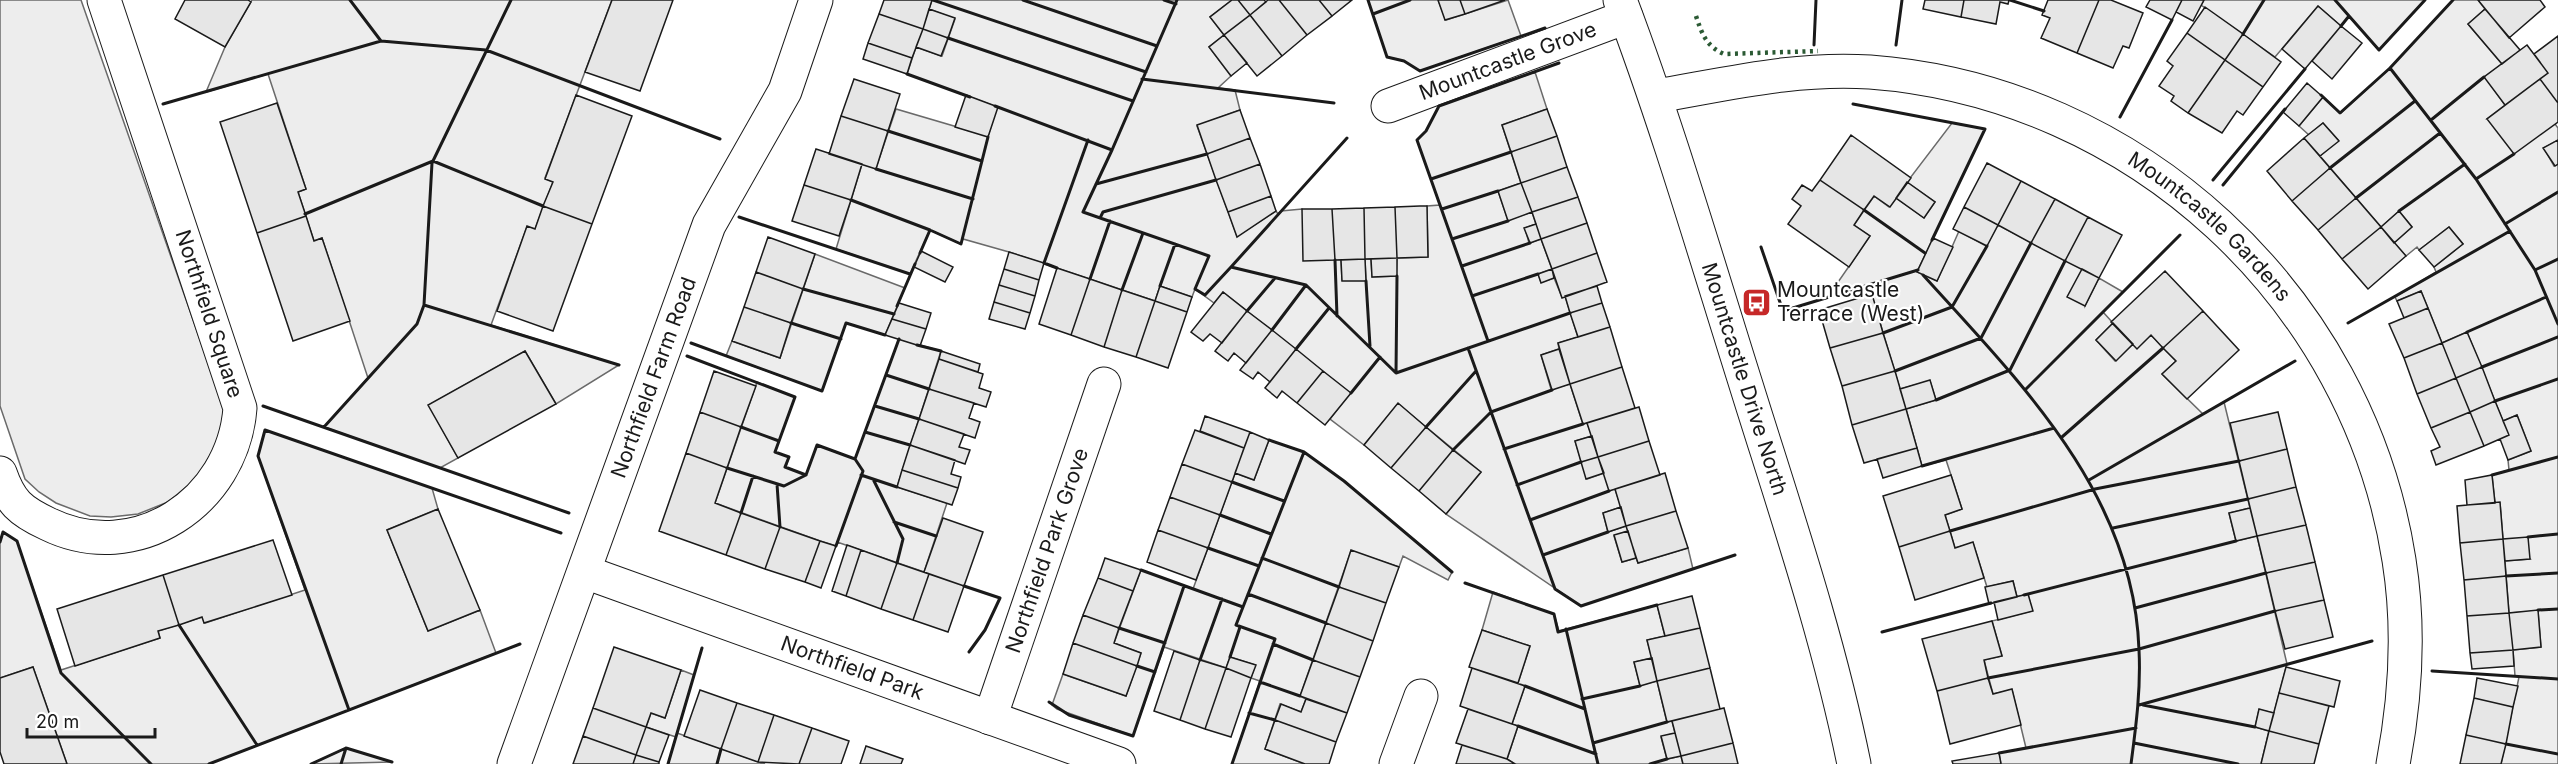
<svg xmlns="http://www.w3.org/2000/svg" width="2558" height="764" viewBox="0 0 2558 764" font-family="Inter,sans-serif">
<rect width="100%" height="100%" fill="#fff"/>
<path fill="#ededed" stroke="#6a6a6a" stroke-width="1.5" d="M0 0H81L225 411 218 442 197 478 168 502 138 514 111 517 90 516 56 503 39 492 25 479 0 406Z
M252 0H612L545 178 553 182 535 229 527 227 491 325 619 365 556 404 525 351 429 405 458 458 440 468 324 427 368 378 322 238 314 241 298 192 306 189 268 74 206 92 225 47Z
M932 0H1232L1210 17 1224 35 1209 47 1231 76 1218 88 1235 90 1240 110 1197 126 1237 236 1276 211 1278 214 1281 211 1302 209 1341 260 1342 280H1366L1365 259H1371L1372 277 1396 276 1397 258 1428 257 1427 206 1440 205 1417 140 1426 131 1439 106 1535 72 1547 109 1502 125 1521 183 1498 191 1508 220 1532 212 1536 224 1525 228 1529 243 1541 239 1552 269 1538 274 1541 282 1554 278 1562 297 1565 296 1578 337 1558 343 1559 349 1541 355 1551 389 1570 384 1583 424 1587 423 1592 436 1575 441 1587 479 1604 473 1615 489 1621 507 1603 513 1608 532 1626 526 1628 531 1614 536 1622 562 1636 558 1638 563 1688 548 1693 569 1581 606 1446 514 1481 472 1398 404 1364 445 1330 419 1350 393 1223 292 1214 303 1195 289 1192 297 1160 286 1155 301 1009 252 963 239 961 244 930 230 910 274 836 249 862 164 876 168 896 109 988 136 997 107 907 74 916 47 942 56 955 19 929 9Z
M1368 0H1438L1446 20 1508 0 1521 36 1420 71 1404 61 1387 57Z
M2204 0H2425L2379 50 2349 16 2341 26 2318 6 2275 57 2201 5Z
M2453 0H2478L2485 9 2468 24 2502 64 2485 77 2505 105 2487 119 2555 124 2558 128V140L2544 148 2554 166 2558 164V764H2501L2519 677 2515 676 2513 650 2541 647 2538 611 2509 613 2505 561 2530 559 2503 539 2500 503H2495L2492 475 2509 470 2508 460 2531 451 2517 415 2503 421 2467 332 2442 343 2421 291 2397 301 2395 297 2436 272 2434 267 2463 244 2449 227 2419 250 2417 247 2406 256 2394 243 2412 227 2399 211 2381 227 2320 156 2338 140 2323 123 2309 135 2299 126 2323 97 2341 113 2390 68Z
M1952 123 1985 129 1917 272 1937 281 1959 231 1986 246 1998 225 2082 269 2085 306 2099 278 2123 292 2103 312 2113 323 2096 340 2115 361 2133 344 2137 348 2151 335 2176 361 2162 374 2203 414 2224 402 2250 508 2229 513 2236 541 2257 536 2287 664 2274 713 2259 710 2255 727 2269 731 2261 764H2001L1999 753 2026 748 2012 690 1993 694 1984 660 2002 656 1992 621 2032 611 2028 594 2017 597 2013 581 1987 587 1973 543 1955 548 1945 515 1962 509 1951 475 1946 460 1922 466 1906 409 1936 400 1930 381 1900 389 1869 286 1827 298 1870 236 1854 225 1874 196 1889 207 1896 198 1924 218 1935 202 1907 182Z
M815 254 905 288 885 335 846 323 822 391 726 356 732 341 780 358Z
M899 339 941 351 897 487 947 503 924 572 837 542 836 546 820 541 715 503 757 382 795 397 775 452 789 457 786 467 806 475 817 445 855 459Z
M265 430 432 488 438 509 387 530 428 631 480 610 496 653 209 764H67L33 667 0 678V542L3 532 17 541 61 670 160 638 158 631 202 617 205 623 305 590 258 456Z
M1269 440 1304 452 1344 481 1452 572 1448 580 1403 556 1399 567 1351 551 1300 696 1306 699 1301 712 1280 704 1265 749 1305 764H1232L1260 681 1251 678 1255 665 1230 657 1226 668 1164 647 1133 736 1057 709 1052 705 1063 674 1126 696 1141 653 1114 643 1141 570 1193 589 1235 473 1254 480Z
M1493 592 1554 614 1559 631 1657 605 1665 636 1647 640 1652 658 1634 662 1640 685 1657 681 1667 722 1672 721 1675 733 1661 737 1667 759 1681 756 1683 764H1515L1507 759 1518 726 1512 724 1525 686 1518 683 1530 646 1482 630Z
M681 670 694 675 677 733 765 764H668L676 737 646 727 651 713 665 718Z
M346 748 392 762 311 764Z"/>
<path fill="#e6e6e6" stroke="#1a1a1a" stroke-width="1.5" d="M185 0H248L251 2 225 47 175 19Z
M612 0H673L640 91 585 72Z
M884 0H932L923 29 879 14Z
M1232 0H1238L1250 15 1224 35 1210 17Z
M1238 0H1264L1266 2 1250 15Z
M1268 0H1279L1307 35 1282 56 1250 15Z
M1279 0H1319L1332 16 1307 35Z
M1319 0H1352L1332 16Z
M1438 0H1460L1465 14 1445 20Z
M1460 0H1505L1465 14Z
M1925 0H1964L1961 17 1923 9Z
M1964 0H2009L2008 4 2000 2 1996 24 1961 17Z
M2048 0H2099L2077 53 2041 38 2050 18 2042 15Z
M2099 0H2111L2143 13 2129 48 2123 46 2113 68 2077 53Z
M2150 0H2182L2172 20 2146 7Z
M2182 0H2204L2193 21 2176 12Z
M2478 0H2540L2545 7 2509 38Z
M2318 6 2341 26 2305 69 2282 49Z
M2205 7 2243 34 2225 60 2187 33Z
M929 9 955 18 948 38 923 29Z
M2485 9 2520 50 2502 64 2468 24Z
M879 14 923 29 912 58 868 43Z
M1250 15 1282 56 1257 76 1224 35Z
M2341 26 2362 43 2332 79 2312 61Z
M923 29 948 38 941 56 916 47Z
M2187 33 2225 60 2188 113 2171 101 2174 96 2159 86 2173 66 2167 61Z
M2243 34 2281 62 2263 87 2225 60Z
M1224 35 1247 63 1231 76 1209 47Z
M2558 36V103L2540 79 2548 73 2534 54Z
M868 43 912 58 907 74 863 59Z
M2527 45 2548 73 2505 105 2484 77Z
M2225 60 2263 87 2243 115 2237 111 2222 133 2188 113Z
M854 79 900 94 888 131 841 116Z
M2540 79 2558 103V122L2514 154 2487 119Z
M2307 83 2323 97 2299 126 2283 112Z
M576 95 632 116 592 224 543 206 553 182 545 179Z
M966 95 998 107 988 137 955 127Z
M277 103 306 189 298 192 306 216 257 233 220 122Z
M1547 109 1557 136 1511 152 1502 125Z
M1240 110 1250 138 1207 154 1197 125Z
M841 116 888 131 876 169 829 154Z
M2323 123 2339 141 2320 156 2304 138Z
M1851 135 1911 178 1890 207 1874 196 1864 210 1820 180Z
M1557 136 1567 167 1521 183 1511 152Z
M1250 138 1260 164 1216 180 1207 154Z
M2304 138 2330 168 2292 201 2267 171Z
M2558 140V164L2555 166 2543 148Z
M816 149 862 164 851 200 804 185Z
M1987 163 2021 181 1998 225 1964 207Z
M1260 164 1271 196 1228 212 1216 180Z
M1567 167 1578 197 1532 212 1521 183Z
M2330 168 2356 198 2318 230 2292 201Z
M1820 180 1864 210 1854 225 1870 236 1849 267 1788 224 1801 206 1792 199 1802 185 1812 191Z
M2021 181 2055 199 2031 243 1998 225Z
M1907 182 1935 202 1924 218 1896 198Z
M1521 183 1532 212 1508 221 1498 191Z
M804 185 851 200 839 236 792 221Z
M1271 196 1276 211 1237 237 1228 212Z
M1578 197 1587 223 1541 239 1532 212Z
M2356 198 2381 227 2342 259 2318 230Z
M2055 199 2088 217 2065 261 2031 243Z
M543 206 592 224 553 331 497 311 527 226 535 229Z
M1420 206H1427L1428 257 1397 258 1395 207Z
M1395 207 1397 258 1365 259 1364 208Z
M1964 207 1998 225 1987 246 1953 229Z
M1364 208 1365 259 1335 260 1332 209Z
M1302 209H1332L1335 260 1303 261Z
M2399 211 2412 227 2394 243 2381 227Z
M306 216 314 241 322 238 350 321 293 341 257 233Z
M2088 217 2122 235 2099 278 2065 261Z
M1587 223 1597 253 1552 269 1541 239Z
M1536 224 1541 239 1530 243 1524 228Z
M2381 227 2406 256 2368 289 2342 259Z
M2449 227 2463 244 2434 267 2419 250Z
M768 237 815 254 803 289 756 272Z
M1933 238 1953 247 1937 281 1917 272Z
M921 251 953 267 945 282 914 267Z
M1009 252 1044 263 1039 280 1004 269Z
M1597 253 1607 282 1562 298 1552 269Z
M1397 258V276L1372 277 1371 259Z
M1365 259 1366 281H1342L1341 260Z
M1057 268 1090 279 1071 335 1039 324Z
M1004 269 1039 280 1035 296 999 285Z
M1552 269 1554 278 1541 283 1538 274Z
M2082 269 2099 278 2085 306 2067 297Z
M2165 271 2203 311 2163 348 2151 335 2137 349 2111 322Z
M756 272 803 289 791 323 744 307Z
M1090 279 1122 290 1104 347 1071 335Z
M999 285 1035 296 1030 313 994 302Z
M1160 286 1192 297 1187 312 1155 301Z
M1597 286 1602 303 1570 313 1565 296Z
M1122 290 1155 301 1136 357 1104 347Z
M2421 291 2428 308 2404 318 2397 301Z
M1223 292 1247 311 1222 343 1210 334 1203 341 1191 332Z
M1872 294 1883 333 1830 348 1819 310Z
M1155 301 1187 312 1168 368 1136 357Z
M994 302 1030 313 1025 329 989 319Z
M899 303 931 313 926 329 892 319Z
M1602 303 1610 327 1578 337 1570 313Z
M744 307 791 323 780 358 732 341Z
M2428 308 2442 343 2404 358 2389 324Z
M1247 311 1272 330 1246 363 1234 353 1228 361 1215 351Z
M2203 311 2239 350 2187 399 2162 374 2176 361 2163 348Z
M892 319 926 329 920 346 885 335Z
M2113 323 2133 344 2116 361 2096 340Z
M1610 327 1622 367 1570 384 1558 343Z
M1272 330 1296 349 1270 382 1258 372 1253 379 1240 370Z
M2467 332 2482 367 2456 378 2442 343Z
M1883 333 1895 371 1842 386 1830 348Z
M2442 343 2456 378 2417 394 2404 358Z
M1296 349 1323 371 1297 403 1282 391 1277 398 1265 388Z
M1559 349 1570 384 1552 390 1541 355Z
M525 351 556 404 458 458 428 405Z
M941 351 980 364 978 372 939 359Z
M939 359 983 374 979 388 991 392 986 407 929 389Z
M1622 367 1635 408 1583 424 1570 384Z
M2482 367 2495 401 2470 412 2456 378Z
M714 371 756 386 741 427 700 412Z
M1323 371 1351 393 1325 425 1297 403Z
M1895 371 1906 409 1852 425 1842 386Z
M2456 378 2470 412 2431 428 2417 394Z
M1930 380 1936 400 1906 409 1900 389Z
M929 389 974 403 969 418 980 422 975 438 919 419Z
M2495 401 2509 435 2484 446 2470 412Z
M1398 403 1426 427 1391 468 1364 445Z
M1639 407 1649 441 1598 457 1587 423Z
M1906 409 1917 448 1864 463 1852 425Z
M700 412 741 427 727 468 686 453Z
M2278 412 2287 449 2239 461 2230 423Z
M2470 412 2484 446 2436 465 2431 451 2440 447 2431 428Z
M2517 415 2531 451 2508 460 2500 439 2509 435 2503 421Z
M1205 416 1250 432 1244 448 1200 431Z
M919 419 964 434 959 447 970 450 965 464 910 445Z
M1426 427 1453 450 1419 491 1391 468Z
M1195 430 1244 448 1232 482 1182 464Z
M1250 432 1269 440 1254 480 1235 473Z
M1592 436 1598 457 1581 462 1575 441Z
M1649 441 1660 475 1609 491 1598 457Z
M910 445 955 460 951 474 961 477 958 488 902 470Z
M1917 448 1922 466 1883 478 1877 459Z
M2287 449 2296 487 2248 499 2239 461Z
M1453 450 1481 472 1446 514 1419 491Z
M686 453 727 468 715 503 741 513 726 555 659 531Z
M1598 457 1604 473 1586 479 1581 462Z
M1182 464 1232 482 1220 515 1170 497Z
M902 470 958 488 952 505 897 487Z
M1665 473 1676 511 1626 526 1615 489Z
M1951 475 1962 509 1945 515 1950 531 1899 547 1883 496Z
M2492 475 2495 503 2467 505 2465 480Z
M2296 487 2306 525 2257 536 2248 499Z
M1170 497 1220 515 1208 548 1158 530Z
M2500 502 2503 539 2460 543 2457 506Z
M1621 507 1626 526 1608 532 1603 513Z
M2250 508 2257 536 2236 541 2229 513Z
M438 509 480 610 428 631 387 530Z
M1676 511 1688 548 1638 563 1626 526Z
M741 513 780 527 765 569 726 555Z
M943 518 983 532 964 586 924 572Z
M2306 525 2315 562 2266 573 2257 536Z
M780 527 820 541 805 582 765 569Z
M1158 530 1208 548 1196 580 1147 562Z
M1628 531 1636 558 1622 562 1614 535Z
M1950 531 1955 548 1973 542 1984 578 1915 600 1899 547Z
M2528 537 2530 559 2505 561 2503 539Z
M2503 539 2506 576 2464 580 2460 543Z
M273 540 292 595 204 623 202 617 179 625 163 575Z
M820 541 836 546 821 588 805 582Z
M847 545 861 550 846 596 832 591Z
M861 550 897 563 881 609 846 596Z
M1351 550 1399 567 1386 603 1339 587Z
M1105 558 1141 570 1133 591 1098 578Z
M2315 562 2324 600 2275 611 2266 573Z
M897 563 929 574 913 620 881 609Z
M929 574 964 586 948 632 913 620Z
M163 575 179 625 158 631 160 638 75 666 57 609Z
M2506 576 2509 613 2467 616 2464 580Z
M1098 578 1133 591 1119 628 1083 615Z
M2013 581 2017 597 1989 604 1985 587Z
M1339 587 1386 603 1373 641 1326 623Z
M2028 594 2033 611 1998 620 1994 602Z
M1692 596 1700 628 1665 636 1657 605Z
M2324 600 2333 637 2285 649 2275 611Z
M2538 610 2541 647 2513 650 2509 613Z
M2509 613 2513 650 2470 653 2467 616Z
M1083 615 1119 628 1114 643 1141 653 1137 666 1073 643Z
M1992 621 2002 656 1984 660 1988 678 1937 691 1922 639Z
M1326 623 1373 641 1360 677 1313 660Z
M1700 628 1710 668 1657 681 1647 640Z
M1482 630 1530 646 1518 683 1469 667Z
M1073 643 1137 666 1126 696 1063 674Z
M614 647 681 670 665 718 651 713 646 727 593 708Z
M2513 650 2514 666 2472 669 2470 653Z
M1174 651 1200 660 1180 720 1154 711Z
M1230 657 1256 665 1251 678 1226 668Z
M1652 658 1657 681 1640 686 1634 662Z
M1200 660 1226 668 1205 729 1180 720Z
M1313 660 1360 677 1347 713 1300 696Z
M33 667 67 764H4L0 752V678Z
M2286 667 2340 681 2334 707 2279 693Z
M1226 668 1251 678 1231 737 1205 729Z
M1472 668 1525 686 1512 724 1460 706Z
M1710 668 1720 709 1667 722 1657 681Z
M1988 678 1993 694 2012 689 2021 725 1950 744 1937 691Z
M2477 678 2518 686 2513 707 2474 698Z
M700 690 737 703 721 749 684 736Z
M2279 693 2329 706 2319 744 2269 731Z
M2474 698 2513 707 2506 744 2466 735Z
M1306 699 1347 713 1336 742 1275 720 1281 704 1301 712Z
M737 703 774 715 758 762 721 749Z
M593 708 646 727 636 755 583 736Z
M1724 708 1733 743 1681 756 1672 721Z
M1468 709 1518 726 1507 759 1456 743Z
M2259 709 2274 713 2269 731 2255 727Z
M774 715 812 728 799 764 758 762Z
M1275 720 1336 742 1329 764H1305L1265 749Z
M646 727 669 735 659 762 636 755Z
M812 728 849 741 841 764H799Z
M2269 731 2319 744 2314 764H2261Z
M1675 733 1681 756 1667 759 1661 736Z
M2466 735 2506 744 2501 764H2460Z
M583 736 636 755 633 764H573Z
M1733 743 1738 764H1683L1681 756Z
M1462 745 1507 759 1515 764H1456Z
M866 746 903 759 901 764H860Z
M1999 753 2001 764H1953L1952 761Z
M636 755 659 762V764H633Z"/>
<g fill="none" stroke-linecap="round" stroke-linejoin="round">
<defs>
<g id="minor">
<path id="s1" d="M1620 0C1668 127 1706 258 1747 388 1786 513 1828 636 1854 764"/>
<path id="s2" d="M1656 96C1727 84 1797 67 1870 72 2136 92 2358 297 2399 560 2410 629 2406 696 2393 764"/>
<path id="s3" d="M1388 106 1626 17"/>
<path d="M0 473C10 502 20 511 48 524 136 567 233 502 240 408L104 0"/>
<path id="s4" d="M585 572 1119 764"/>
<path id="s5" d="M990 718 1104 384"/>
<path id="s6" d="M514 764 709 225 785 91 816 0"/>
<path d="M1396 764 1421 696"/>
</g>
</defs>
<use href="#minor" stroke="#1a1a1a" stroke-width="35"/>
<use href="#minor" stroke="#fff" stroke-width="33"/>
<path stroke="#2b5a34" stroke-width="4.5" stroke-dasharray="3 4.5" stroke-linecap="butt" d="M1696 16C1702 34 1706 46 1724 54L1818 51"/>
<path stroke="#1a1a1a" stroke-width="3" d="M350 0 381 41
M933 0 1146 72
M1023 0 1157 46
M1164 0 1176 4
M1368 0 1387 57 1404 61 1420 71 1545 28
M2010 0 2044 11
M2335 0 2379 50 2425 0
M2453 0 2390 68 2476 179 2535 270 2558 324
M1373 14 1410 0
M2341 26 2349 16
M2243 34 2264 0
M948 38 1133 101
M1814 45 1816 0
M1896 45 1902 0
M907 74 970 97
M1142 79 1334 103
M2321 95 2340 113 2390 68
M163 104 381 41 486 50 720 139
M1853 104 1985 129 1932 240
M995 106 1112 150 1177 0
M2120 117 2172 20
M2431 120 2484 77
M888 131 982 161
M1112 150 1083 212 1209 256 1195 289 1205 295 1231 267 1306 285 1396 373 1570 313
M2330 168 2415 101
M876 169 973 199
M1431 179 1511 152
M2476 179 2514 154
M2213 180 2305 69
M1096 184 1207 154
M2223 185 2285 109
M2356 198 2440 133
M851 200 930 230
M1442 209 1498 191
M1864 210 1925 253
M2399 211 2465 164
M305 214 433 161 543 206
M739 217 910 274
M1100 218 1103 212 1216 180
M2505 224 2558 192
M1452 239 1508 221
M1761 247 1783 311 1918 270
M920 253 930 230 961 244 988 137
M1335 260 1337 316
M1462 266 1530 243
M1231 267 1347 138
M1057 268 1044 263 1088 140
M2535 270 2558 259
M1923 275C2021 383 2134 495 2139 650 2141 689 2136 726 2131 764
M1090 279 1110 221
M1366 281 1370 346
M1160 286 1175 244
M803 289 894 314
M1122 290 1143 233
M1472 296 1538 274
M424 305 619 365
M897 306 915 264
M1247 311 1275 278
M791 323 841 339
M2348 323 2510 231
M1272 330 1306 285
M2467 332 2546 297
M1883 333 1952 307 1987 246
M1488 341 1417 140 1426 131 1439 106 1559 63
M691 343 822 391 846 323 885 335
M917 345 941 351
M1468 348 1555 589 1581 606 1735 555
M1296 349 1329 308
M687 356 795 397 775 452 789 457 785 467 806 475 817 445 855 459 899 339
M2482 367 2558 337
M1895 371 1981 338 2031 243
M1396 373 1397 276
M886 375 929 389
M2026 389 2180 235
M1351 393 1380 357
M1936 400 2010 370 2065 261
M2495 401 2558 379
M263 406 569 513
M875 406 919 419
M324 427 417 324 424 305 432 163 511 0
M741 427 779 441
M1426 427 1476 371
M865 432 910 445
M2062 437 2163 348
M1504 449 1583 424
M1453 450 1491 412 1552 390
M1304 452 1344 481 1452 572
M1922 466 2054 428
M727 468 784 486 806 475
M861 475 897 487
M2492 475 2558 457
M873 479 903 539 897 563
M2089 480 2295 361
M1232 482 1284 501
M777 484 780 527
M1517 485 1581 462
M741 513 753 476
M1220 515 1271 534
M1530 520 1609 491
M894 522 936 536
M2113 528 2248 499
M1950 531 2095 489 2239 461
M2528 537 2558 534
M0 542 3 532 17 541 61 673 151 764
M836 546 863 471 855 459
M1208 548 1259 566
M1543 555 1608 532
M1262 558 1339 587
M1141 570 1243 607 1304 452 1269 440
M2506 576 2558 573
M1465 583 1554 614 1558 632 1657 605
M964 586 1000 598 985 630 969 652
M1248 594 1326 623
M2024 595 2236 541
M2135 608 2266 573
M2538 610 2558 609
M179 625 257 745
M1119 628 1165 643
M1566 629 1598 764
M1882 632 1991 603
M1273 644 1313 660
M1230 657 1240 627
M1200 660 1222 599
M1137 666 1155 672
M2432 671 2558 679
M1988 678 2139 649 2275 611
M1260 682 1300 696
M1525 686 1585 709
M1582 699 1640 686
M1049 702 1069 715 1133 736 1184 586
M2139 705 2372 641
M2143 705 2255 727
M349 710 258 456 265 430 561 533
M1249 713 1275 720
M1518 726 1596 754
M1593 743 1667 722
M2134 743 2238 764
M2506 744 2558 754
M1999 753 2136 728
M209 764 520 644
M311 764 346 748 392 762
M341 764 346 748
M668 764 702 648
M717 764 721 749
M1232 764 1275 639 1236 625 1243 607
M1650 764 1667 759"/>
</g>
<defs>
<symbol id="bus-square" viewBox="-11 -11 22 22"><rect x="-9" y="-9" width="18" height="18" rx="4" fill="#c62828" stroke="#fff"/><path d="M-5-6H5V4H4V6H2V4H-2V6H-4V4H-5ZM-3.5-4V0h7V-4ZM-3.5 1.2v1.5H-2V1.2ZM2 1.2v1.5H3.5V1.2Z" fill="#fff"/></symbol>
</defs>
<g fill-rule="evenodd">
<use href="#bus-square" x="1740" y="286" width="33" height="33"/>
</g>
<g text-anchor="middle" stroke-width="4.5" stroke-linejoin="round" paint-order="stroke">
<g font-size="21" fill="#1a1a1a" stroke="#fff">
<text dy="7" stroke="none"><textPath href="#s3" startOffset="128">Mountcastle Grove</textPath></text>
<text dy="7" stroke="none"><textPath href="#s2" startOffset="598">Mountcastle Gardens</textPath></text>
<text transform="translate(209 314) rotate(72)" y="7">Northfield Square</text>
<text dy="7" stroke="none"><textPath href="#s6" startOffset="411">Northfield Farm Road</textPath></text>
<text dy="7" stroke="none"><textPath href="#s1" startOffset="399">Mountcastle Drive North</textPath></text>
<text dy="7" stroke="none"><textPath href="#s5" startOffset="177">Northfield Park Grove</textPath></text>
<text dy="7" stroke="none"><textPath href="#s4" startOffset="284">Northfield Park</textPath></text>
</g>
<g font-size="21" fill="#1a1a1a" stroke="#fff" text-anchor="start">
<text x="1777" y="297">Mountcastle<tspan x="1777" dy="24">Terrace (West)</tspan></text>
</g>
</g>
<path d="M27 728v9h128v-9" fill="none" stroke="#1a1a1a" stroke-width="3"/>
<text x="36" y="728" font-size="18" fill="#1a1a1a" stroke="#ffffff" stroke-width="4.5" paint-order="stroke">20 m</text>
</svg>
